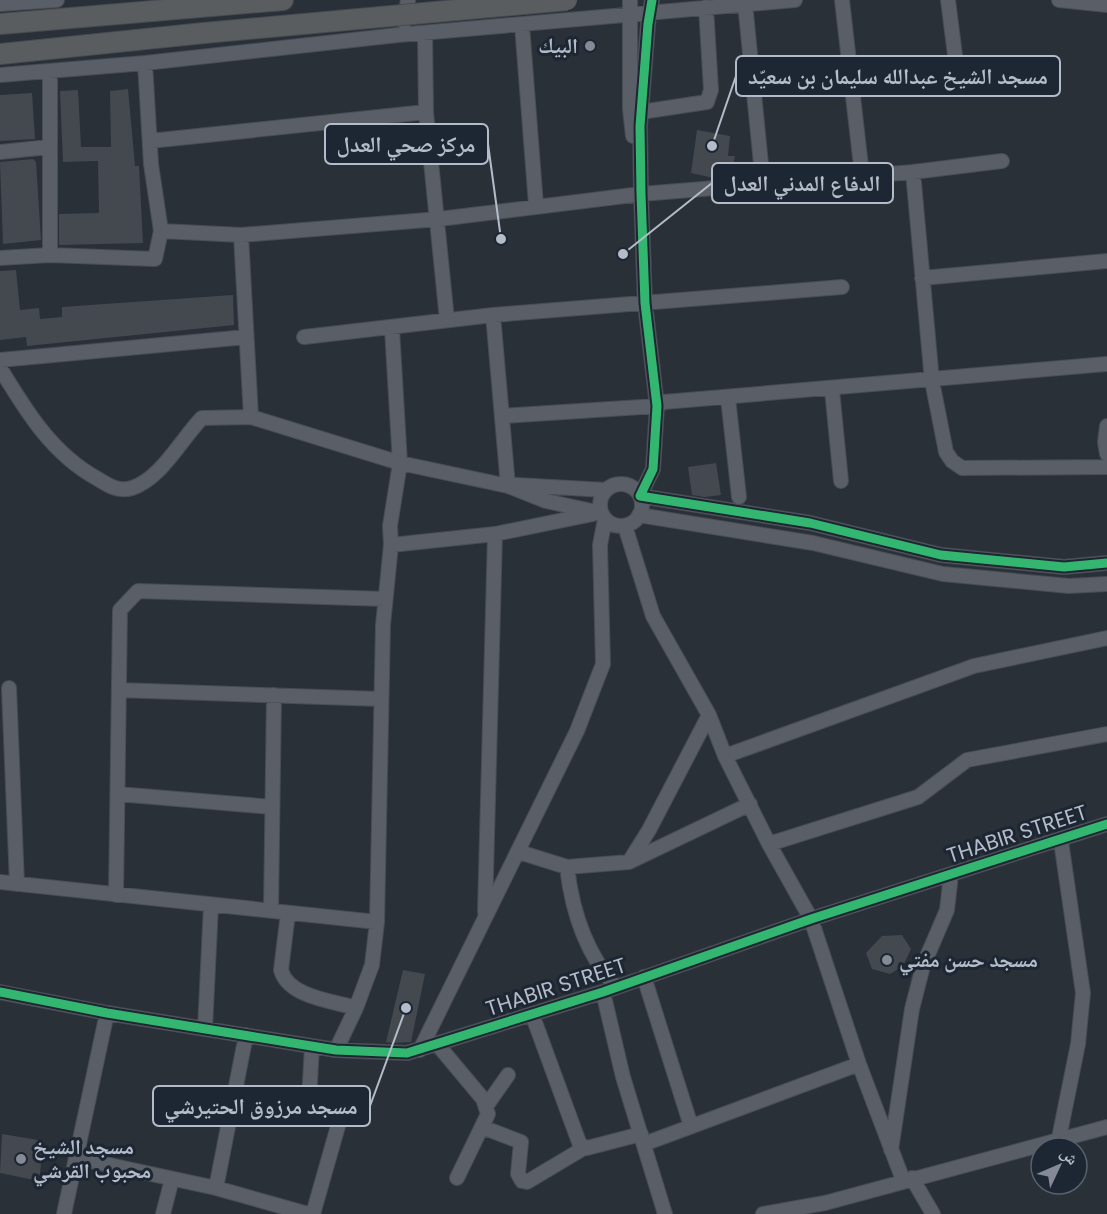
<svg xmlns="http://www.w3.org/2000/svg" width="1107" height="1214" viewBox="0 0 1107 1214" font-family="Poppins,'Noto Naskh Arabic',sans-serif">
<rect width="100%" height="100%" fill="#2a3038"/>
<path fill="#444950" d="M128 89 135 166H139L143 243 59 245V214L99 213 98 161 63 162 60 91 78 90 81 147H111L110 91Z
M32 93 35 139 0 141V95Z
M697 130 730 136 728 156H735L731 178 718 179 691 173Z
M33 159 36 162 41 240 3 244 0 162Z
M16 270 20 310 39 308 40 319 62 317V307L233 295 234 325 27 346 26 337 0 340V271Z
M716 463 721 495 705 497 692 495 688 467Z
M902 935 911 949 903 966 890 974 872 969 866 953 882 936Z
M403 970 425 974 411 1042 393 1043 386 1042Z
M2 1134 44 1141 39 1181 0 1173Z"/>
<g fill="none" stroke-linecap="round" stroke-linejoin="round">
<defs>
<path id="minor" d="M630 0V109L633 136
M652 0 648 24 640 126 641 194 645 303 657 406 653 469 640 496 810 523 941 555 1064 567 1107 563
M842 0 862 175
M1059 0 1107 5
M745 3 763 184
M0 4 57 0
M404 22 408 0
M522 25 536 205
M425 33 426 112 447 320
M50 71V255
M0 75 145 63 398 35 795 0
M851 75 956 63 948 0
M641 112 707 102 711 90 706 7
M150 141 426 112
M0 152 49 147
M913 172 932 381 946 452 952 461 962 468 1107 467
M161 231 241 235 439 219 641 194 913 172 1002 161
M241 235 251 417
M0 258 50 255 155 259 161 231 151 164 145 63
M922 278 1107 261
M493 315 508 486
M304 337 493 315 842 287
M0 360 246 337
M0 368C26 411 52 454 98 479 109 486 119 492 132 488 161 479 182 438 202 418L251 417 400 463 508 486 546 501 601 513
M832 390 841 481
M728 398 739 497
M502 416 657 406 664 402 1107 364
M1107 426 1105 442 1107 454
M600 505a21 21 0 1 1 42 0a21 21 0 1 1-42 0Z
M516 485 606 490
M639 515 813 543 943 574 1069 586 1107 584
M625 526 653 616 709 715 725 756 769 844 811 919 859 1064 903 1180
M391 545 495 534 593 514
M9 688 17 884
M119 690 381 699
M725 756 974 666 1107 638
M118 794 272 807
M769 844 918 797 967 760 1107 734
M519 852 567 867 629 862 750 804
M629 862 649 830 709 715
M567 867C572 911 586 954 616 987
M0 882 377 922
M116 895 120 610 138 591 385 599
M271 911 274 695
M485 912 495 534
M288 913 281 970C288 997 333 1001 356 1008
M644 977 691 1126
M0 992 107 1013 336 1050 407 1053 603 992 811 919 1107 824
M603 992 623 1077 665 1214
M532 1014 580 1145 587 1148 641 1134
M205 1029 211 905
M437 1044 483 1099 488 1114 457 1178
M312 1046 309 1100 340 1119 313 1214
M336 1050 356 1008 372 965 377 922 383 625 391 545 390 526 400 463 392 329
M420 1050 577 731 603 664 600 545 605 519
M487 1105 508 1075
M482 1127 521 1142 518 1174 522 1181 527 1182 584 1148
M1059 1138 1078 1044 1083 993 1061 841
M644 1144 859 1064
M891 1150 912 1009 923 966 947 910 951 875
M77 1158 216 1188 308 1214
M912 1178 933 1214
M216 1188 246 1035
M64 1214 107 1013
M163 1214 172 1179
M763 1214 825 1203 1107 1127"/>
<path id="highway" d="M0 24 283 0
M0 54 204 33"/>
</defs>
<use href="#minor" stroke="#484c53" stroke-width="16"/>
<use href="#highway" stroke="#474c53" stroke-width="22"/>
<use href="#minor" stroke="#5a5e66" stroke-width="14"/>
<use href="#highway" stroke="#5a5d60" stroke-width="20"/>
<defs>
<path id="highway-bridge" d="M204 33 567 0"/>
</defs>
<use href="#highway-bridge" stroke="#474c53" stroke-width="22" stroke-linecap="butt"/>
<use href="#highway-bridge" stroke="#5a5d60" stroke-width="20"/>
<defs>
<path id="cycleway" d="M652 0 648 24 640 126 641 194 645 303 657 406 653 469 640 496 810 523 941 555 1064 567 1107 563
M0 992 107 1013 336 1050 407 1053 603 992 811 919 1107 824"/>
</defs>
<use href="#cycleway" stroke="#1d2633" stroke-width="13"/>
<use href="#cycleway" stroke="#33b770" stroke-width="9"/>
</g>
<g fill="#848b96" stroke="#1d2633" stroke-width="2">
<circle cx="590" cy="46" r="6"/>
<circle cx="887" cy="960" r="6"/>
<circle cx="21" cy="1159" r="6"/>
</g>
<g text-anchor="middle" stroke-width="6" stroke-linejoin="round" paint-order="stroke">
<g font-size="21" font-weight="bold" fill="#b4bcc9" stroke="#1d2633" text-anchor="start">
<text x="578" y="53" text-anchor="end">البيك</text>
<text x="899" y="967">مسجد حسن مفتي</text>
<text x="33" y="1154">مسجد الشيخ<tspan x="33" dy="24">محبوب القرشي</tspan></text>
</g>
<g font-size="21" fill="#b4bcc9" stroke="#1d2633">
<text transform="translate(1017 834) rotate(-18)" y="7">THABIR STREET</text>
<text transform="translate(556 987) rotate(-18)" y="7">THABIR STREET</text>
</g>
</g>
<path fill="none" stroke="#b4bcc9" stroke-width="2" d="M712 146L736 76M501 239L488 144M623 254L712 183M406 1008L370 1106"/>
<g fill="#b4bcc9" stroke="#1d2633" stroke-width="2">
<circle cx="712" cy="146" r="6"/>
<circle cx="501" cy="239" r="6"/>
<circle cx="623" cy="254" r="6"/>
<circle cx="406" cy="1008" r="6"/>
</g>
<g fill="#1d2633" stroke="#b4bcc9" stroke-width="2">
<rect x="736" y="56" width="324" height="40" rx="6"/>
<rect x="325" y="124" width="163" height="40" rx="6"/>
<rect x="712" y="163" width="181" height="40" rx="6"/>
<rect x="153" y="1086" width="217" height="40" rx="6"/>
</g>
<g font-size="22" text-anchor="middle" font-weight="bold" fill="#b4bcc9">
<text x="898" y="84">مسجد الشيخ عبدالله سليمان بن سعيّد</text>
<text x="406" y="152">مركز صحي العدل</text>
<text x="802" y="191">الدفاع المدني العدل</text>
<text x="261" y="1114">مسجد مرزوق الحتيرشي</text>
</g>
<g transform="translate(1059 1166) rotate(46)"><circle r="28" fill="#1d2633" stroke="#59626f" stroke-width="1.5"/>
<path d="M0-4.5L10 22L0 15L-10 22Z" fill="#848b96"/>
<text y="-9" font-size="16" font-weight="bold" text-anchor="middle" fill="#b4bcc9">ش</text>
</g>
</svg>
